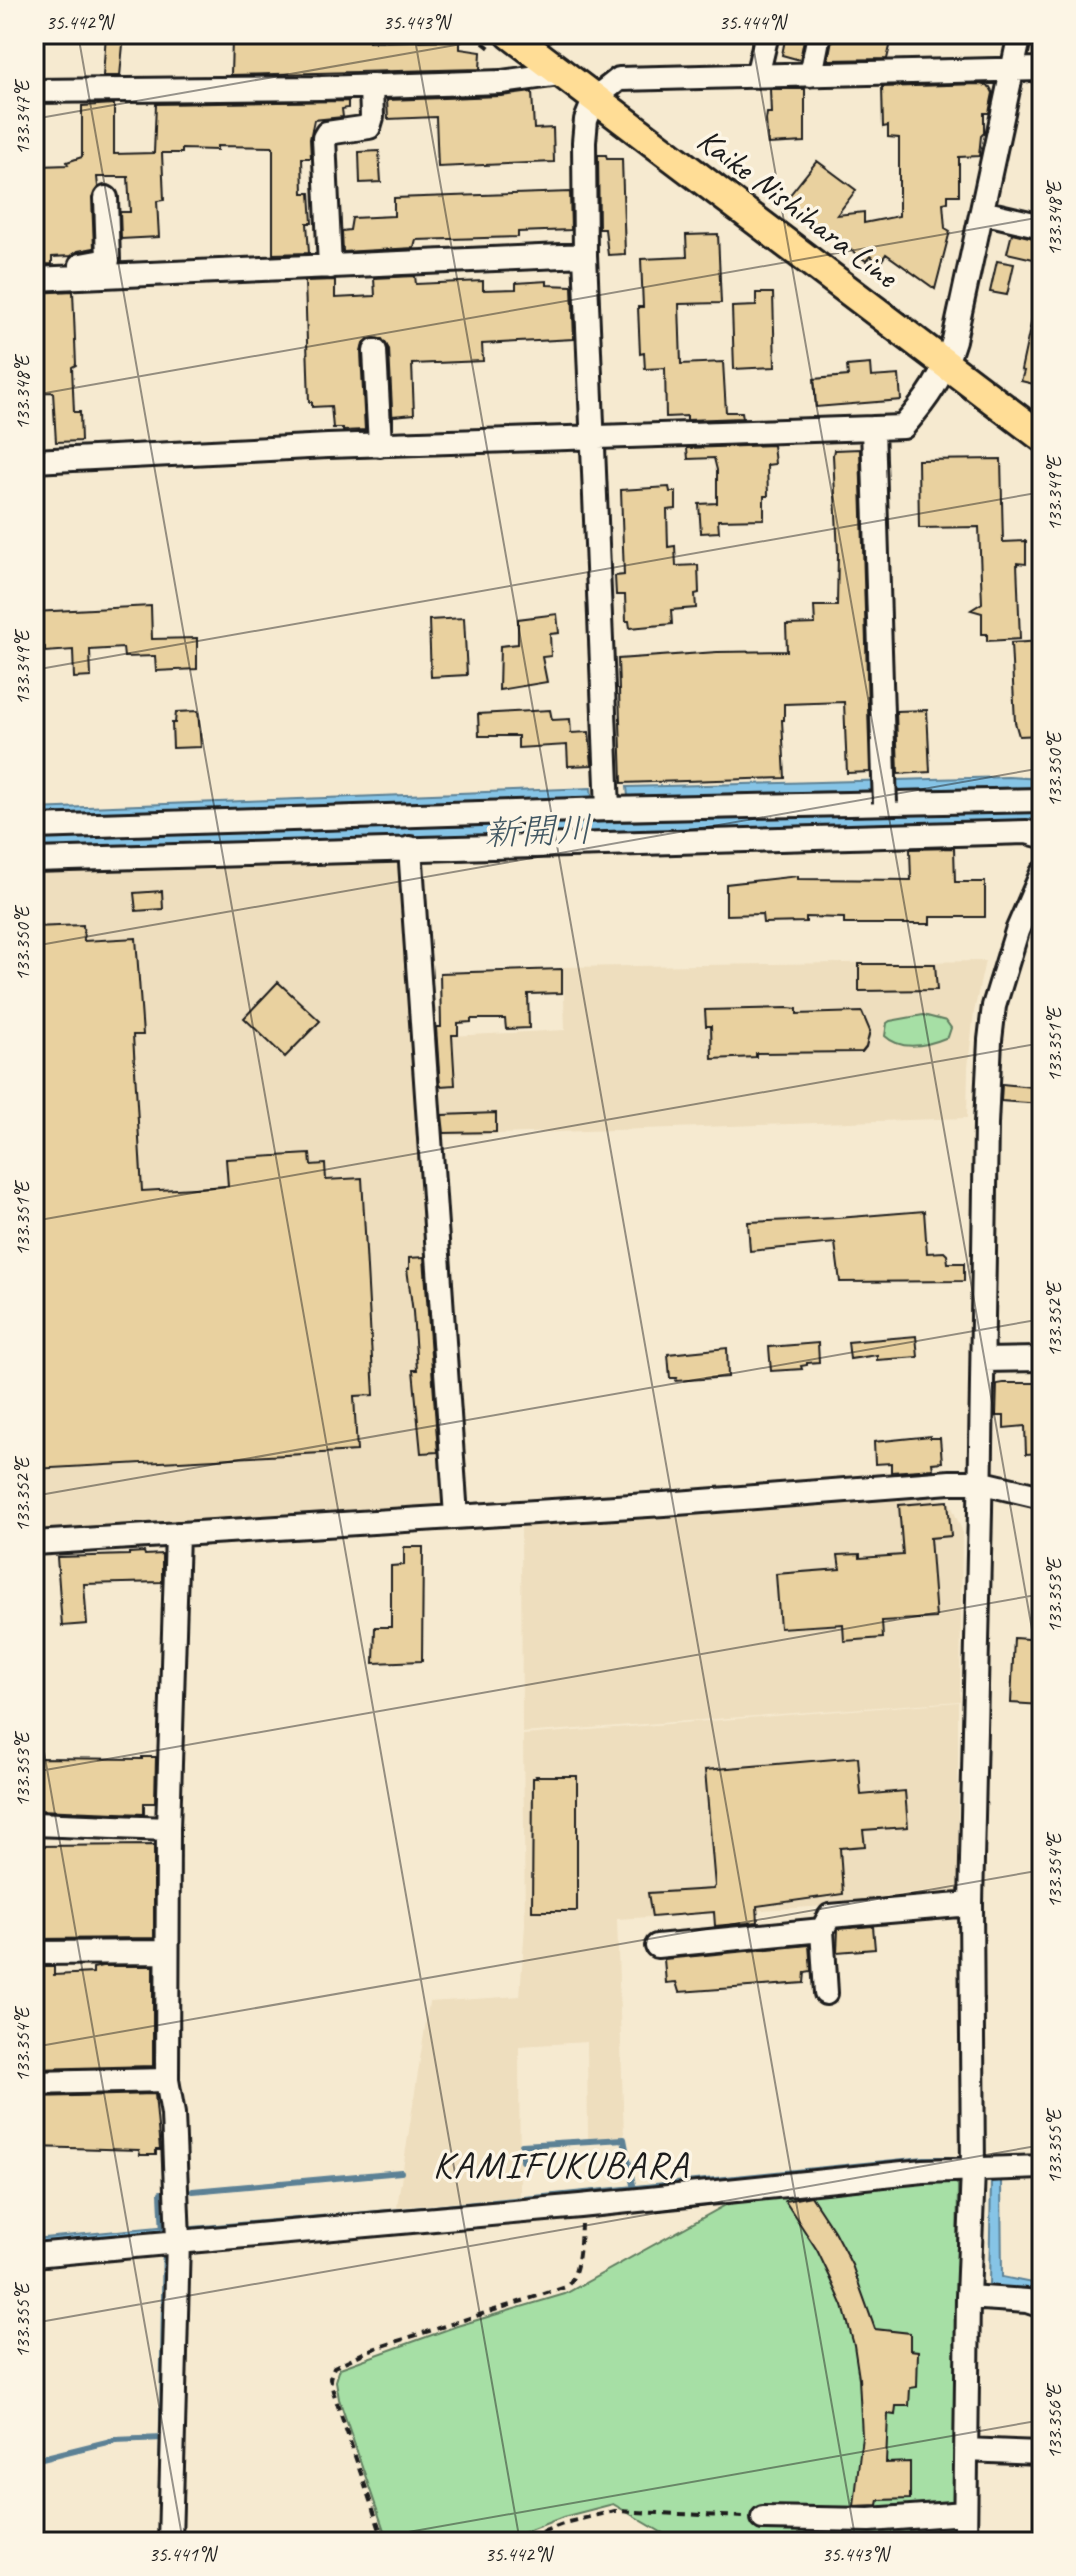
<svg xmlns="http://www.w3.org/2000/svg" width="1076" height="2576" viewBox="0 0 1076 2576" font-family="Caveat,'Klee One',sans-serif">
<rect width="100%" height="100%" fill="#f6ead0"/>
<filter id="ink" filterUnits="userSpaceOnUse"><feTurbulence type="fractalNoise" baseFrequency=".0125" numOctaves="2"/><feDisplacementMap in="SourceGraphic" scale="16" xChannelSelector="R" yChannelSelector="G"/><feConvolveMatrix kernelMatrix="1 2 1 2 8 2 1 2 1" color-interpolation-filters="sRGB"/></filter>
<g filter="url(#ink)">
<path fill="#eedebe" d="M400 857 450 1505 34 1531V867Z
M985 961 974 1012 968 1067 967 1118 439 1136 431 1037 565 1030 563 967Z
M931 1497 949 1501 962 1530 960 1701 522 1733 521 1526Z
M958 1702V1898L617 1919 624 2137 588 2139 587 2042 519 2046 520 2197 397 2207 429 2002 520 1996 525 1925 523 1735Z"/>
<path fill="#a6dfa5" stroke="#617e60" stroke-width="2" d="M923 1015 946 1021 951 1028 948 1037C929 1045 902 1052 885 1036L887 1023 890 1021Z
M952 2179 958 2185 953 2542H678L613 2504 563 2517 499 2542H388L339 2399 336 2381 340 2368 457 2326 565 2294 742 2196Z"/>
<path fill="#86c4e6" stroke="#5c8195" stroke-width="2" d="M1008 777 1042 779V787L628 796 627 787Z
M591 788 592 797 34 817V809Z
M1042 810V824L1028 827 34 852V838L441 825 450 827Z
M924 2157H949V2165L186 2238 162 2542H158L163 2237 34 2248V2239L159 2227 170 2229 435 2206Z
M1001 2180 1002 2277 1042 2285V2297L1024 2289 993 2287 989 2284 991 2182Z"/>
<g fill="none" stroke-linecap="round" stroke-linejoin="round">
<path stroke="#5c8195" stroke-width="6" d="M522 2161V2145L624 2139 634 2190
M193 2191 401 2172
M161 2193 163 2234
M34 2460 115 2440 163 2438"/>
</g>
<path fill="#e9d19f" stroke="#1c1c1c" stroke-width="2" d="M106 34H124L120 76H103Z
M236 34H369V42L460 40V49L481 52 480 69 231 75 232 39H236Z
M786 34H805L800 60 782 55Z
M833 34H843L842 40 892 38 887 59 828 60Z
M980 84 990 87 993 93 989 113H984V133L981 136 979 156 959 157V195H948V202L943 203 945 228 950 231 935 289 886 254 880 263 870 256 866 261 785 201 817 161 856 190 837 215 864 212V223L899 216V138L888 137V126L883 127 882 87Z
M770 89H805V142L768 144 766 120 767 113H771Z
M532 92 534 129 553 128 554 162 438 167 436 117 388 119 387 100 501 96Z
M348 101V108L342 109 343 117 314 120 310 139 311 158H302L303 193H310L312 223H307L309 253 273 254V147L217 146V150L182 149V153H162L164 200 157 201 159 237 121 239 120 212H130L128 177H97L98 187 92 198 94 248 78 251 71 256 52 257V264L34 265V177H40V166L68 165 67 162 82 157V106L114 104V154L154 153 156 104Z
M379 151 381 182 360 183 359 152Z
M598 155H606L607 159H622L625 254 608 255 605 229H599Z
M570 192 571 230 518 232V237L416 240 414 248 343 252 342 231 350 230 352 218 394 216V198Z
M1012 233 1042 240V261L1007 253Z
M718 234 721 303 679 304 681 364 723 362 726 412H742L743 418 687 420V416L666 417 665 368 645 369 644 353 640 354 638 307H643L641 259 687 257 686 235Z
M997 261 1014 264 1007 295 990 292Z
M415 276 416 284 483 281V290L516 289V283L547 281V285L572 286 574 339 482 344 483 361 412 364 414 414 393 416V429L389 349 382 339H368L363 344 361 352 365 430 343 431V428H333L331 406 312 407V402H309L305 281 335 280V298L375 296 374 278Z
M73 291 76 365 72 367 74 412H80L81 441 56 442 53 392 34 393V293Z
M756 293H773L775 367 734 369 732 307 756 306Z
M1035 305 1042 306V386L1021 381 1024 371 1021 370Z
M870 364 871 377 899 375 901 400 816 407 814 379 848 376 847 366Z
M773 445 775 464 767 465 768 496H764V519L718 520 719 532 701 533 699 504 717 503V470L714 458 688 459 687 448Z
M860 449 870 772 847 773 844 702 784 704V720H782L785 778 622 783 618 659 717 652 787 651 786 625 815 624 814 606H837L838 553 833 455 834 450Z
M1001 459 1003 542 1026 541V564L1017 563 1020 639 987 641V634H982V613L971 610 982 603 979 527 919 528 918 460Z
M669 487 670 492H676V509L667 510 668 547 675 546 676 566 698 565 699 593 695 594 696 608 671 610 672 624 630 628 629 621H626L625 595H616L615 576 624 575 621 490Z
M151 606 152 639 197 638V669L156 671 155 656 124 657 123 648 90 650 91 677 74 678 73 650 45 652V647L34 643V612Z
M557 614 559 633 550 634 551 656 542 657 547 682 499 690 500 646 518 644V619Z
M464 618 467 675 431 677 429 620Z
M1042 641V735L1019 736 1015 722 1011 643Z
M550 710 552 720 570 719 571 733 589 732 592 765 568 766 567 745 518 748V736H479L478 714Z
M927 710 930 772 898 774 896 711Z
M198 711 201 747 173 748 172 723H175L176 712Z
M954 848 955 882H985V917H930V924H844V918L806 917V922L763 923 762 914 726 915V884L798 876V879L911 880 910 849Z
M162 891 163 909 136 911 134 893Z
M83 925 84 941 136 938 143 1035H133L142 1191 228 1186 226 1159 310 1154 311 1165 325 1164 326 1180 362 1178 374 1395 354 1396 357 1451 34 1469V927Z
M859 964H935L937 990 859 991Z
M562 969V993L528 994 529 1028 506 1029 505 1019H471V1022L458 1023V1035H452L455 1085 440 1086 436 1027H441L440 973Z
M278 982 320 1021 285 1057 244 1018Z
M789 1008 797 1009V1014L862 1012 870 1031 866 1047 862 1052 756 1053V1057L712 1059 711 1026H706L705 1010Z
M1002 1084 1042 1088V1104L1001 1101Z
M496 1113V1132L444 1133 442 1115Z
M924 1211 927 1253 944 1252 947 1255 948 1263H964V1281L840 1282 835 1243 750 1251 748 1222 838 1218Z
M424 1257 438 1452 421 1453 413 1370H417L413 1312 407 1269H409V1258Z
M916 1336 918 1357 877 1360V1355L850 1359 848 1342Z
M818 1343 819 1362 807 1363V1365L801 1366 802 1369 771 1371 769 1347Z
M727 1348 728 1377 676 1381 677 1378H670L668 1354Z
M1003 1383H1038V1387H1042V1453L1026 1454 1025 1426 1004 1428V1416H996L997 1384Z
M930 1436V1438H940L942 1462 932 1463 933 1469 891 1472V1463L875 1464 874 1442Z
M948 1501 951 1536 930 1538 936 1618 882 1621 883 1638 844 1641 843 1624 780 1628 776 1574 840 1569 838 1555 860 1554V1558L903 1555 899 1505Z
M404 1547H423L422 1661 374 1663 375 1627H391V1566L404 1565Z
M144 1552 145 1555 162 1554V1582L84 1584 87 1624 62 1626 57 1557 129 1555V1553Z
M1014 1638 1042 1640V1705L1011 1703Z
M142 1757H156L155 1803H144V1814L38 1810 37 1786H34V1761L37 1758 142 1759Z
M858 1757 861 1795 905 1791 908 1827 863 1830 865 1846 840 1848 843 1894 757 1906 758 1922 715 1926 714 1912 652 1917 648 1893 713 1889 715 1886 705 1770Z
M536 1776H577V1911H532L533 1778H537Z
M154 1845V1938L36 1939 34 1846Z
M873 1926 875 1949 837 1952 838 1929Z
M809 1945 811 1971 805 1972 804 1983 679 1992 676 1982 666 1983 664 1959Z
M102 1966H153V2066L34 2069V1976H38L37 1967H54V1975L93 1973V1968Z
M155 2094 160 2150H156V2155H140L139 2150 34 2147V2097Z
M811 2196 834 2231 852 2265 875 2329 910 2333V2350L918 2351 917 2387 910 2388 909 2406H896L895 2415 888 2414 886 2463 910 2462V2499L879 2500 878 2505 854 2506 862 2436 859 2378 854 2345 843 2306 830 2277 817 2250 785 2201Z"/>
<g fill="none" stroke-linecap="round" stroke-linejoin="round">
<defs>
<path id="minor" d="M811 75 819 34
M757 76 767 34
M34 91 321 88 501 82 560 74
M982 212 1042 226
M81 265 108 260 106 198
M330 267 324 138 327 133 369 127 372 117 371 86
M34 279 585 255
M375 351 380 445
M873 428 884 777
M34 461 328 446 903 427C928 398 943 377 954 340L1020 34
M608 809 585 255 584 142 586 120 595 98 619 79 1042 69
M34 827 608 809 1042 800
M410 848 456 1516
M34 860 1027 832 1042 836
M983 1360 1042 1359
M34 1543 664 1504 950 1482H979L1042 1497
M34 1824 168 1829
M657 1946 822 1930
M34 1953 167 1952
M826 1993 822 1930 830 1916 971 1904
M34 2083 167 2080
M34 2255 580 2206 923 2171 1042 2167
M968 2297 1027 2301 1042 2306
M966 2450 1040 2453
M763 2518 870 2520 965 2513
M170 2542 178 2240 173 2114 167 2080 168 1829 177 1534
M965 2542 968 2297 973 2170 971 1904 980 1511 986 1124 990 1040 994 1006 1017 931 1042 873"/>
<path id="major" d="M510 34 1042 437"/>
</defs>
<use href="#minor" stroke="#1c1c1c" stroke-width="28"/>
<use href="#major" stroke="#1c1c1c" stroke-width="34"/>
<path stroke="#1c1c1c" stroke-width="4" stroke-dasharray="8 6" stroke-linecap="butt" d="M472 34 491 49
M384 2542 333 2391 330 2378 334 2367 370 2350 566 2287C580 2275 580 2243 581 2224
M516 2542 568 2522 615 2511 745 2517"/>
<use href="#minor" stroke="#fcf5e5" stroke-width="22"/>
<use href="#major" stroke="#ffdd96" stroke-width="28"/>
<defs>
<path id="minor-bridge" d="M884 777 885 803"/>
</defs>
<use href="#minor-bridge" stroke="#1c1c1c" stroke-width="28" stroke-linecap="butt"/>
<use href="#minor-bridge" stroke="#fcf5e5" stroke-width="22"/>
</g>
</g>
<path fill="none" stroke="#1c1c1c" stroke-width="2" stroke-opacity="0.45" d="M78 34 520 2542M414 34 856 2542M751 34 1042 1686M34 119 518 34M34 395 1042 217M34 670 1042 492M34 946 1042 768M34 1221 1042 1043M34 1496 1042 1319M34 1695 183 2542M34 1772 1042 1594M34 2047 1042 1870M34 2323 1042 2145M352 2542 1042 2420"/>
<g text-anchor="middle" stroke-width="7" stroke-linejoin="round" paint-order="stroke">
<g font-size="34" fill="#1c1c1c" stroke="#fcf5e5">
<text transform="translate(798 207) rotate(37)" y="12">Kaike Nishihara Line</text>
</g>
<g font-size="36" font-style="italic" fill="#415763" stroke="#fcf5e5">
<text transform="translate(538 830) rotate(-2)" y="13">新開川</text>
</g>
<g font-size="38" letter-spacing="2" fill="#1c1c1c" stroke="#fcf5e5">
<text x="561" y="2177">KAMIFUKUBARA</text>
</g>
</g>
<rect width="1076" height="2576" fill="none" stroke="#fcf5e5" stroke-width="88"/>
<rect x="44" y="44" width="988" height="2488" fill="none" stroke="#1c1c1c" stroke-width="3"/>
<g font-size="20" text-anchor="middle" fill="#1c1c1c">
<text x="79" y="29">35.442°N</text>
<text x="416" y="29">35.443°N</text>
<text x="752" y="29">35.444°N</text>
<text transform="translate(22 118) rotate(-90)" y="7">133.347°E</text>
<text transform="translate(1054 219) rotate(-90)" y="7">133.348°E</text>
<text transform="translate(22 393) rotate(-90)" y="7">133.348°E</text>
<text transform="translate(1054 494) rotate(-90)" y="7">133.349°E</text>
<text transform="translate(22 668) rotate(-90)" y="7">133.349°E</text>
<text transform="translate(1054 770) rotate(-90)" y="7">133.350°E</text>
<text transform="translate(22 944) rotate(-90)" y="7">133.350°E</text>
<text transform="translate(1054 1045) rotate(-90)" y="7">133.351°E</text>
<text transform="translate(22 1219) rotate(-90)" y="7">133.351°E</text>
<text transform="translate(1054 1320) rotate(-90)" y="7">133.352°E</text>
<text transform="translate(22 1495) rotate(-90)" y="7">133.352°E</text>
<text transform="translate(1054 1596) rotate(-90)" y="7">133.353°E</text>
<text transform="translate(22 1770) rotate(-90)" y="7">133.353°E</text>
<text transform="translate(1054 1871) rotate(-90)" y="7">133.354°E</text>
<text transform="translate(22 2045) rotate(-90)" y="7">133.354°E</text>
<text transform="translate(1054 2147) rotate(-90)" y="7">133.355°E</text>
<text transform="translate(22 2321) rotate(-90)" y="7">133.355°E</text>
<text transform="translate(1054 2422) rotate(-90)" y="7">133.356°E</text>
<text x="182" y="2561">35.441°N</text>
<text x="518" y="2561">35.442°N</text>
<text x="855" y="2561">35.443°N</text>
</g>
</svg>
